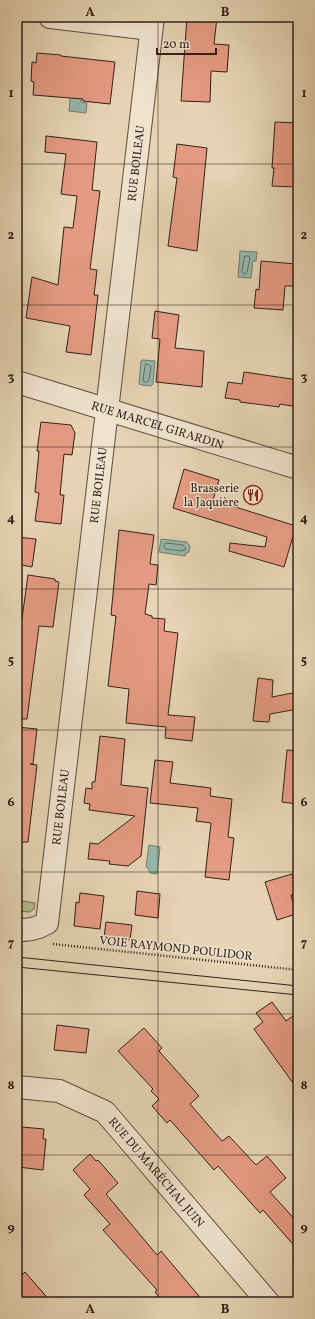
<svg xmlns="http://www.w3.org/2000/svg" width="315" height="1319" viewBox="0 0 315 1319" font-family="Vollkorn,serif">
<rect width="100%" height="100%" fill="#e6d4b4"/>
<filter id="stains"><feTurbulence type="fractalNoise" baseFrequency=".005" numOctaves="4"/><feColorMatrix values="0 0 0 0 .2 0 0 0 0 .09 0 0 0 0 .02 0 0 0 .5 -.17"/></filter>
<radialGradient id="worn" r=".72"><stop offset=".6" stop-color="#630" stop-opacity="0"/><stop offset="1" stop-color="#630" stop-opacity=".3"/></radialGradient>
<path fill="#b6bc8c" stroke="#746e52" d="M17 900 35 903 34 909 30 912 17 911Z"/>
<path fill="#96b8ac" stroke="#6e7b71" d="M71 85 82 86 81 102 87 103 86 113 69 111Z
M240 251 257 252 256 261H253L251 278 238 277Z
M143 360 155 361 153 384 151 386 142 385 139 384 141 361Z
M161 539 187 542V543C191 545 190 548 189 552L185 554V556L159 552Z
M149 845 160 847 157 874 150 873 148 868 146 867Z"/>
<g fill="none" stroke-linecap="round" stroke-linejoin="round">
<path stroke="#646c62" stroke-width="1" d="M245 256H249L250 258 247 272 245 274 243 273 242 272Z
M146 364 149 365 151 366 149 380 147 382H144L143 380 145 366Z
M166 543 183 545 186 549 182 551 165 549 164 547Z"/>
</g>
<path fill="#e59b83" stroke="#312019" d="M187 17H217L214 44 229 45 227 72 211 71 210 102 181 101Z
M37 53 61 55V56L115 62 110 104 83 101V99L33 95 34 82 31 81 32 62 36 63Z
M275 122 298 123V155L296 187 272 186 274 168H272Z
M46 136 97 142 92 190 100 191 90 269 97 270 94 295H98L91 355 66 352 70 326 26 318 32 277 58 285 64 227 73 228 77 196 61 194 66 154 45 152Z
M177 144 207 148 197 251 168 246 177 178 173 177Z
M261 261 296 264 294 286H285L283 310 254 308 256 289 259 290Z
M155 311 179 315 175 348 204 351 202 387 156 382 160 339 152 338Z
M244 372 298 380V407L280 404 279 407 240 402V400L225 398 228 382 242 384Z
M41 422 71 425 75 433 72 455 64 454 60 495H64L61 524 35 521 39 493 35 492 39 451H37Z
M184 469 219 480 213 500 296 526 284 567 229 551 230 543 265 547 267 537 173 508Z
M119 530 154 535 150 564 158 565 156 585 149 584 145 614 152 616V618L165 619 164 631 178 633 168 715 195 717 192 741 165 738 166 727 126 723 129 689 108 686 116 616 111 615Z
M17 537 36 539 32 567 17 564Z
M28 575 55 579V581L59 582 53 627 39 626 27 719H17V625L21 626Z
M258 678 273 680 272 697 298 692V709L270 714 269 722 253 721Z
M17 727 37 729 33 764H30L37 765 28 842H17V780L19 762H17Z
M100 736 125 739 121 785 148 788 141 856 128 866 109 864 110 861 88 859 90 843 98 844 135 816 89 810 90 804 84 803 86 788 92 789V782H95Z
M287 750 298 751V804L282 802Z
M155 760 173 762 170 783 211 788 210 796 232 799 228 837 234 838 229 880 205 877 211 823 196 821 198 808 150 803Z
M292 874 297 893 291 895 296 914 277 920 265 882Z
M137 891 160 894 158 918 135 915Z
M80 893 104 896 100 929 74 926 76 902 79 903Z
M106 922 132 925 130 940 104 937Z
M272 1002 286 1021 298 1012V1090L254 1029 263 1022 256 1013Z
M57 1025 89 1029 86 1053 54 1050Z
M144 1028 162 1048 159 1051 199 1096 190 1104 222 1141 229 1136 256 1165 267 1156 286 1178 270 1192 298 1223V1250L263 1210 260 1213 218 1166 214 1170 170 1120 167 1123 152 1106 159 1099 151 1091 153 1089 118 1051Z
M22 1127 44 1129 43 1139H46L43 1170 18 1167Z
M90 1154 96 1161 98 1160 118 1183 106 1194 157 1255 161 1251 204 1302H163L155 1292 157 1290 103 1230 110 1224 84 1195 90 1189 73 1170Z
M25 1272 51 1302H17V1280Z"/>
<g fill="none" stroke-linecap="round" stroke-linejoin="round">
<defs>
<g id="minor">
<path d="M50 17 151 29"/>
<path id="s1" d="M17 382 298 468"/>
<path id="s2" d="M17 930C29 930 37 929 47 923L153 17"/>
<path id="s3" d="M17 1087 59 1091 105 1112 268 1302"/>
</g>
</defs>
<use href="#minor" stroke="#5e4d40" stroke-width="24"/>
<path stroke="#312019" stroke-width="2.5" stroke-dasharray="1 2" stroke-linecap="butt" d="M53 944 298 970"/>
<use href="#minor" stroke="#efe3ce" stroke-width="22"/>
<path stroke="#312019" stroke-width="1" d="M17 957 298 986
M17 967 298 995"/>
</g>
<path fill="none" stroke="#312019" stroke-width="1" stroke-opacity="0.55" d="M158 17V1302M17 164H298M17 305H298M17 447H298M17 589H298M17 730H298M17 872H298M17 1014H298M17 1155H298"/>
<defs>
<symbol id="restaurant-ring" viewBox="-11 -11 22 22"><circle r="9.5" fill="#efe3ce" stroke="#8f2418" stroke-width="1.5"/><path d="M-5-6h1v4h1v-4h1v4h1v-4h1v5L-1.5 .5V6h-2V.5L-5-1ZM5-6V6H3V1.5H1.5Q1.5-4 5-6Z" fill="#8f2418"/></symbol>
</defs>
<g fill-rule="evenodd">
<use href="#restaurant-ring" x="242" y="484" width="22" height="22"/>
</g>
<g text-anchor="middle" stroke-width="3" stroke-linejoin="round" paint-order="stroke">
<g font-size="12" fill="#312019" stroke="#efe3ce">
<text dy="4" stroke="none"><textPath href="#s2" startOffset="796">RUE BOILEAU</textPath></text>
<text dy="4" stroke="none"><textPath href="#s1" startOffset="147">RUE MARCEL GIRARDIN</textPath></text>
<text dy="4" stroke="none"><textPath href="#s2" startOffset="472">RUE BOILEAU</textPath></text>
<text dy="4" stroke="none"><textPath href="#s2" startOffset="148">RUE BOILEAU</textPath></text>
<text transform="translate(176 948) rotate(6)" y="4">VOIE RAYMOND POULIDOR</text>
<text dy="4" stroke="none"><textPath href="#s3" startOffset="172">RUE DU MARÉCHAL JUIN</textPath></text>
</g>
<g font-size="12" fill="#312019" stroke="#efe3ce" text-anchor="end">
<text x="239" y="492">Brasserie<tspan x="239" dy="14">la Jaquière</tspan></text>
</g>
</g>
<rect width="315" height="1319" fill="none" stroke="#e6d4b4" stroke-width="44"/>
<path d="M157 48v6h59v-6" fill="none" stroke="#312019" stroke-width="2"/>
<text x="163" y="48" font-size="12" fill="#312019" stroke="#efe3ce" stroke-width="3" paint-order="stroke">20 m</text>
<rect x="22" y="22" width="271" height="1275" fill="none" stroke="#312019" stroke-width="1.5"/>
<g font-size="13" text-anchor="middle" font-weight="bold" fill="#312019">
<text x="90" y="16">A</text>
<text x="225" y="16">B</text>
<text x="11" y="97">1</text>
<text x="304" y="97">1</text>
<text x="11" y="239">2</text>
<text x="304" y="239">2</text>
<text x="11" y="381">3</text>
<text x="304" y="381">3</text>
<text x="11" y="522">4</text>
<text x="304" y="522">4</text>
<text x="11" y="664">5</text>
<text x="304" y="664">5</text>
<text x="11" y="806">6</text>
<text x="304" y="806">6</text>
<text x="11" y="947">7</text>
<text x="304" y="947">7</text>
<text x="11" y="1089">8</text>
<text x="304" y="1089">8</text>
<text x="11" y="1231">9</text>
<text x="304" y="1231">9</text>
<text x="90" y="1313">A</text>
<text x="225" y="1313">B</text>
</g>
<rect width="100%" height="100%" filter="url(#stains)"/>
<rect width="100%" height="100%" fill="url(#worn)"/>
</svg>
